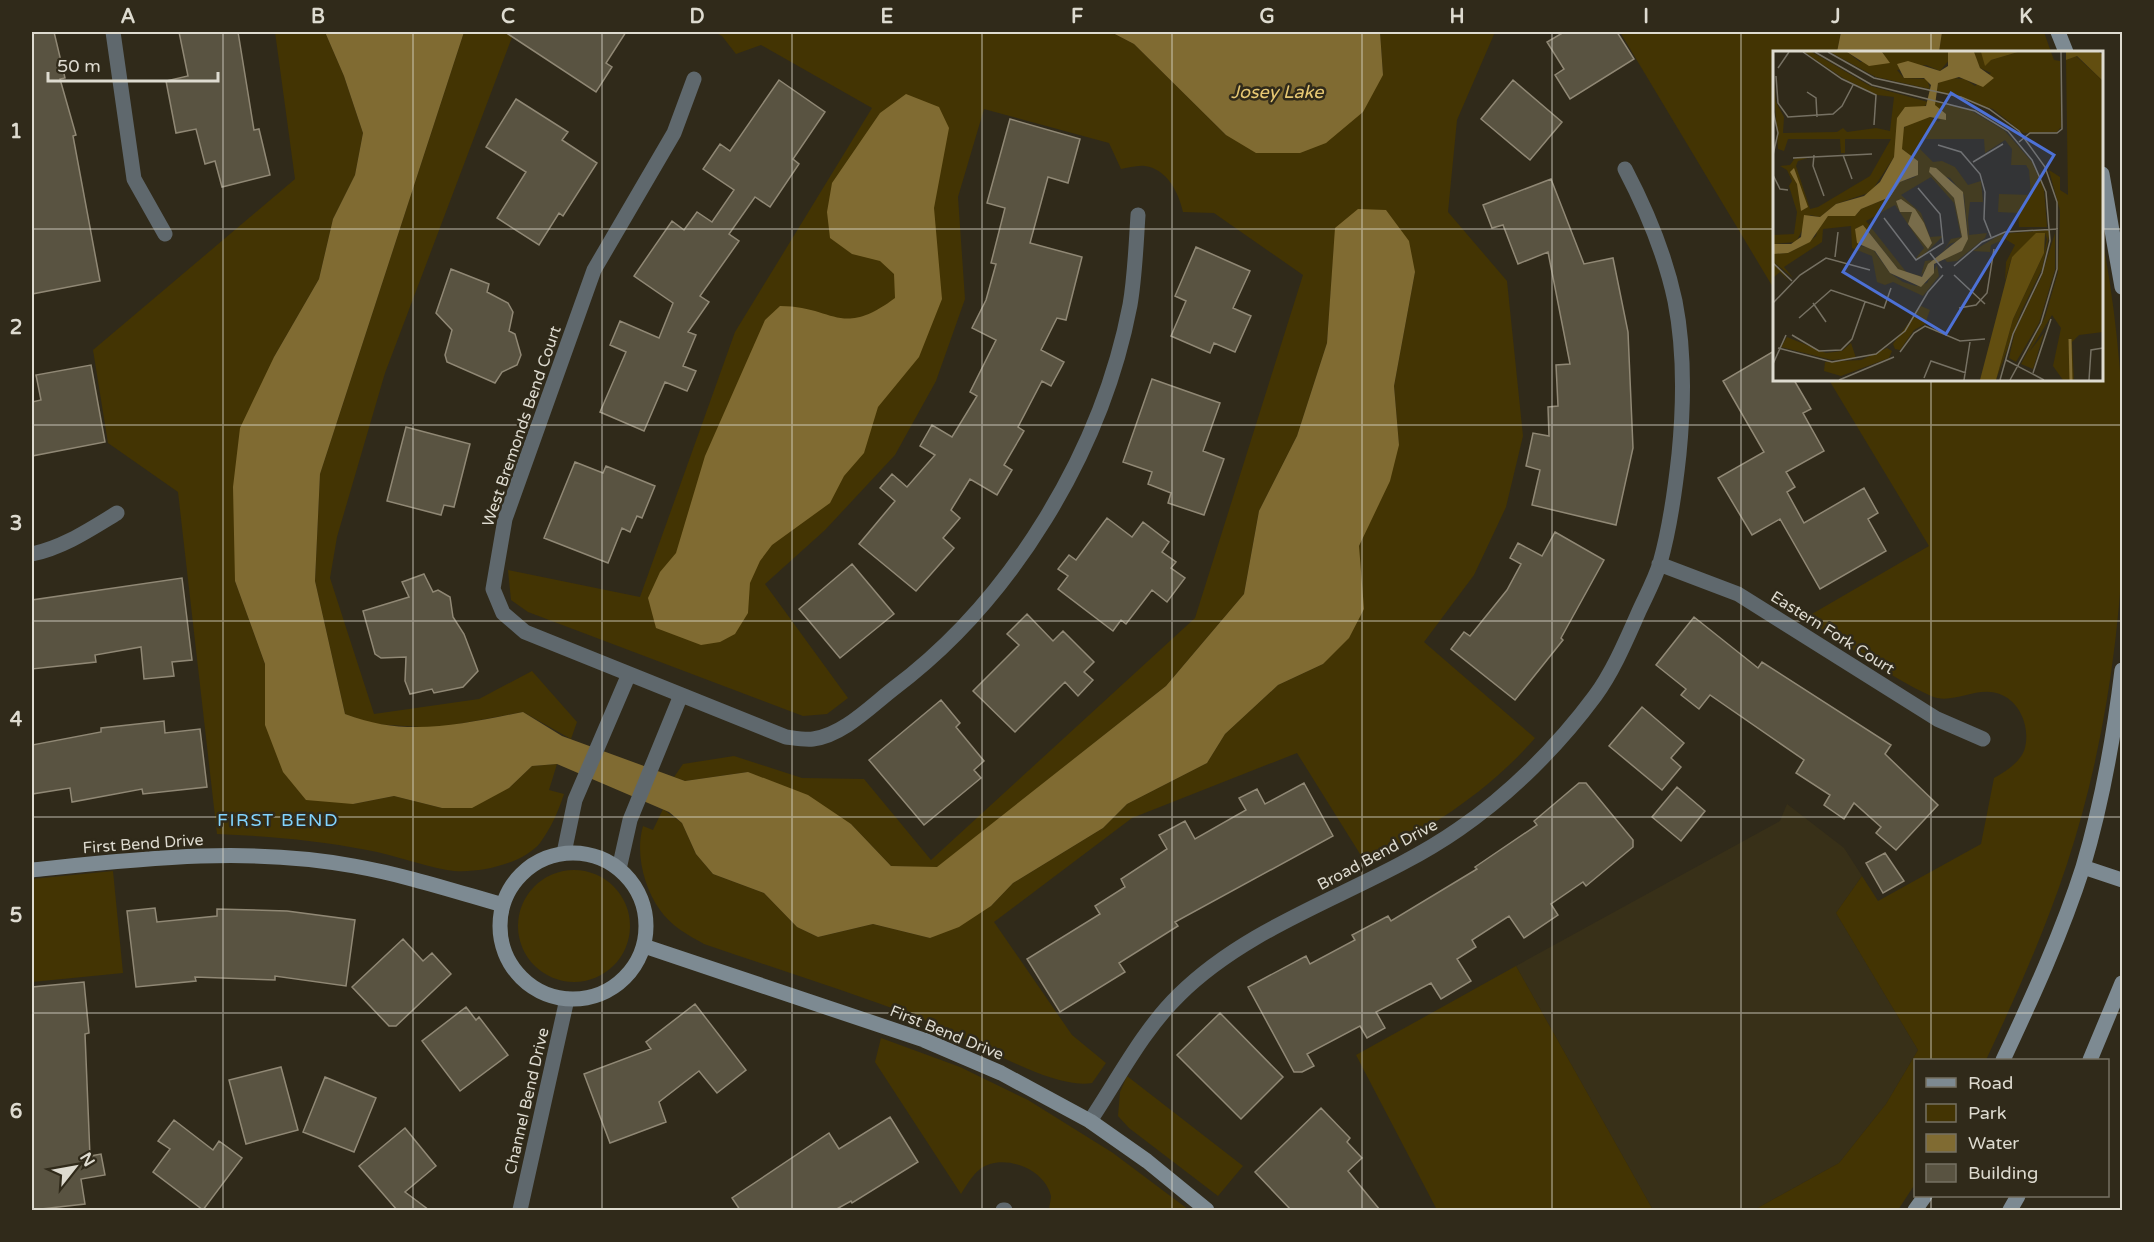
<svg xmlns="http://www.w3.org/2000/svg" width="2154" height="1242" viewBox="0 0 2154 1242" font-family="'Varela Round',sans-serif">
<rect width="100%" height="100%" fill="#302a1a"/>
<path fill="#383018" d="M1787 804 1844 848 1862 876 1836 913 1918 1050 1886 1104 1839 1163 1754 1210H1653L1516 966 1780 821Z"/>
<path fill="#433403" d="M275 32H325L344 76 363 133 355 175 333 219 319 279 274 357 235 581 265 664V725L353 804 394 796 442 808 509 788 532 766 557 764 549 790 564 794C558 812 551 828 540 843 522 865 473 875 447 870 420 865 394 855 367 850 317 840 268 836 217 834L178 492 108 443 93 350 295 179Z
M464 32H514L385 373 337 537 330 578 374 714 479 699 532 671 577 722 571 739 523 712 437 728 371 724 345 714 315 581 320 474Z
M714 32H1111L1134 44 1226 135 1383 75 1380 32H1495L1457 120 1448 212 1507 281 1523 436 1506 507 1474 575 1424 642 1535 738C1486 794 1430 828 1365 862L1297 753 1132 818 994 922 1072 1035 1106 1063 1092 1083C1050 1090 974 1040 932 1023 857 994 780 970 704 944 688 935 671 926 660 910 644 888 635 853 643 826L653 830 663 809 682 823 696 854 713 874 764 893 797 927 818 937 873 924 930 938 991 906 1013 883 1103 828 1127 804 1207 763 1225 734 1278 685 1323 664 1359 572V546L1399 445 1394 386 1415 272 1334 247 1327 343 1297 436 1259 511 1244 594 1166 686 937 868 891 866 851 824 748 772 685 781 674 777 683 764 734 756 802 778 864 779 931 860 1195 618 1303 275 1214 213 1183 212C1179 193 1167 169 1145 166 1137 165 1128 168 1121 169L1109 143 984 109 958 197 965 299 936 381 895 455 825 530 765 584 848 698 827 714 803 716 528 612 511 600 508 570 640 597 735 332 872 108 761 45 736 54 722 36Z
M1620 32H1841L1837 52H1774V289Z
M1942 32H2044L2051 52H1939Z
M2102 237C2140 436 2131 670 2067 864 2045 931 2016 996 1986 1060H1916L1915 1184 1898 1210H1754L1839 1163 1886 1104 1918 1050 1836 913 1862 876 1878 901 1981 844 1994 778C2005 772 2019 763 2024 751 2031 731 2022 704 2002 695 1978 684 1953 706 1931 696 1887 676 1846 644 1805 618L1929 546 1829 380H2102Z
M518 926a56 56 0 1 1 112 0a56 56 0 1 1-112 0Z
M113 871 123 973 32 982V879Z
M1516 966 1653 1210H1437L1356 1055Z
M881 1038 960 1067 1028 1100 1113 1153 1189 1210H1049C1049 1207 1051 1200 1051 1196 1045 1171 1012 1157 990 1164 976 1168 968 1183 961 1194L875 1062Z
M1127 1076 1243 1166 1218 1196 1129 1128 1118 1116 1120 1092Z"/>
<path fill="#806b32" d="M325 32H464L320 474 315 581 345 714C407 738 460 724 523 712L562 736 685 781 748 772 808 795 851 824 891 866 937 867 1166 686 1244 594 1259 511 1297 436 1327 343 1335 228 1358 209 1386 210 1409 241 1415 272 1394 386 1399 445 1390 481 1359 546 1364 609 1349 638 1323 664 1278 685 1225 734 1207 763 1127 804 1103 828 1013 883 991 906 959 927 930 938 873 924 818 937 797 927 764 893 713 874 696 854 682 823 669 812 557 764 532 766 509 788 472 808H442L394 796 353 804 306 800 283 772 265 725V664L235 581 233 487 240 428 274 357 319 279 333 219 355 175 363 133 344 76Z
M1111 32H1380L1383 75 1363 112 1326 143 1300 153H1256L1226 135 1134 44Z
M1841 32H1942L1939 52H1837Z
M906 94 939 107 949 128 934 208 942 299 919 357 878 407 864 453 844 476 830 503 772 545 760 561 750 583 748 613 735 634 720 642 701 645 656 628 648 598 660 572 676 553 705 456 765 320 780 306C834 306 840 339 895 298L894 274 880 261 852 254 830 238 827 212 832 183 880 113Z"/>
<path fill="#595341" stroke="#908875" stroke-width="1.5" d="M32 32H54L65 78 60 79 76 135 73 136 100 281 32 294Z
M179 32H238L254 130 259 129 270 175 222 187 215 161 205 164 196 129 176 133 166 81 188 76Z
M505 32H626L606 63 612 67 596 92Z
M1564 32H1617L1634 59 1570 99 1555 75 1564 69 1547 42Z
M779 80 825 112 793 159 799 164 770 207 755 197 729 234 739 241 700 296 709 302 688 332 696 335 683 366 696 371 687 391 665 382 644 431 600 412 626 352 610 345 620 321 659 338 673 303 634 276 672 221 684 230 697 212 712 222 734 190 703 169 720 144 730 151Z
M1513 80 1562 122 1530 160 1481 119Z
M516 99 568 132 562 140 597 163 563 216 559 213 539 245 497 218 526 172 486 147Z
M1010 119 1080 139 1068 183 1048 177 1030 243 1082 257 1066 320 1057 318 1041 350 1064 362 1051 386 1042 381 1018 427 1024 431 1004 465 1012 470 997 495 970 479 951 510 960 518 943 538 954 548 916 591 859 544 895 501 880 488 892 474 907 487 935 455 920 446 932 425 952 437 977 396 970 392 996 340 972 328 986 300 996 264 991 263 1005 208 987 203Z
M1551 179 1584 264 1613 258 1628 332 1633 448 1616 525 1532 505 1540 470 1526 466 1533 433 1549 436 1548 407 1558 406 1556 365 1570 364 1548 252 1518 264 1503 225 1492 228 1483 205Z
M1196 247 1250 271 1233 308 1251 316 1235 352 1214 343 1210 353 1171 336 1186 301 1175 296Z
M451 269 489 284 487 292 508 303 513 312 509 331 515 334 521 355 517 365 502 372 495 383 447 362 445 355 452 330 436 313Z
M1774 351V380H1794L1811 409 1803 413 1824 451 1786 472 1795 487 1787 492 1804 523 1864 488 1878 513 1868 519 1886 551 1820 589 1780 519 1752 535 1718 478 1764 452 1723 381Z
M91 365 105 442 32 456V402L41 400 36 375Z
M1152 379 1220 403 1203 451 1224 459 1204 515 1168 503 1171 493 1148 484 1152 472 1123 462Z
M406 427 470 444 454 507 444 505 441 515 387 501Z
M575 462 603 473 606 466 655 486 642 518 637 516 630 532 622 528 608 563 544 538Z
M1107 518 1132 537 1143 522 1169 542 1162 552 1176 562 1171 568 1185 578 1167 602 1152 590 1126 624 1121 620 1113 631 1058 589 1068 576 1058 569 1069 555 1076 560Z
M1555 532 1604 560 1561 638 1563 640 1515 700 1451 649 1464 632 1470 636 1507 590 1521 564 1510 558 1518 543 1542 556Z
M852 564 894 614 840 658 799 609Z
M424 574 433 592 438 590 450 597 453 617 464 634 478 671 463 687 434 693 432 689 410 694 405 681 406 657 381 658 375 654 363 611 409 597 402 582Z
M182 578 192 660 172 662 174 676 144 679 141 647 95 655 96 662 32 669V600Z
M1027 614 1053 641 1063 631 1094 662 1084 672 1093 680 1078 696 1065 682 1015 732 973 691 1019 645 1007 634Z
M1694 617 1758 668 1762 662 1891 745 1885 754 1938 805 1896 850 1876 833 1881 827 1854 803 1844 819 1824 805 1830 795 1796 773 1804 760 1710 695 1699 709 1681 695 1686 689 1656 665Z
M941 700 960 723 956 727 984 761 974 770 981 778 924 825 869 760Z
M1642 707 1684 743 1671 758 1681 767 1662 790 1609 746Z
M164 721 165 733 200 729 207 787 143 794 142 789 72 802 70 788 32 794V745L101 732V728Z
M1304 783 1333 836 1175 922 1178 926 1119 963 1125 972 1060 1012 1027 959 1100 914 1095 906 1125 887 1121 879 1167 849 1159 835 1185 821 1195 839 1246 810 1239 798 1257 789 1265 804Z
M1579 783H1586L1633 840V847L1586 886 1583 882 1551 904 1558 915 1524 938 1509 916 1472 940 1476 947 1457 959 1471 981 1441 999 1431 983 1376 1012 1385 1028 1367 1038 1360 1026 1307 1054 1314 1066 1302 1072H1294L1248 987 1306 956 1310 964 1355 940 1352 935 1388 916 1391 921 1477 869 1475 867 1537 825 1534 821Z
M1677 787 1705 811 1681 841 1652 817Z
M1885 853 1904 881 1883 893 1866 863Z
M155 908 157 922 217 916V909L287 911 355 920 346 986 275 976V980L195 977 196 981 136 987 127 911Z
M403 939 423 961 432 953 451 974 396 1026H389L352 987Z
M84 982 89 1033 85 1034 90 1156 101 1154 105 1175 81 1179 85 1204 32 1210V987Z
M695 1004 746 1070 717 1093 699 1071 659 1102 666 1122 610 1143 584 1074 651 1049 646 1042Z
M466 1007 476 1020 479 1017 508 1055 460 1091 422 1041Z
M1220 1013 1283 1077 1241 1119 1177 1055Z
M281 1067 298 1130 246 1144 229 1080Z
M325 1077 376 1098 354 1152 303 1132Z
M1321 1108 1350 1138 1347 1142 1362 1158 1348 1171 1380 1210H1291L1255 1172Z
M890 1117 918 1162 852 1203 851 1201 835 1210H740L732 1198 829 1133 839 1149Z
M174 1120 213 1150 219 1141 242 1158 203 1210 153 1172 170 1149 158 1141Z
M405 1128 436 1166 405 1192 429 1210H397L359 1166Z"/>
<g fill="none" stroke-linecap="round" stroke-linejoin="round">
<path stroke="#5f686d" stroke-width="15" d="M113 32 134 179 165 234
M694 79 674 133 594 270 505 519 493 589 503 613 525 632 786 737C794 738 805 740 813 739 843 735 870 707 893 689 1012 600 1102 451 1130 305 1135 276 1136 245 1138 215
M32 554C64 547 89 530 117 513
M1659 564 1738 594 1937 719 1983 739
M564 853 575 800 629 674
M619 869 630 820 681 695
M1090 1121C1118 1079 1143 1030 1179 995 1257 918 1370 891 1459 829 1510 794 1558 746 1595 696 1614 670 1627 638 1640 609 1647 594 1655 579 1660 563 1670 528 1675 491 1679 454 1684 403 1685 352 1675 301 1665 254 1647 211 1625 169
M520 1210 567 999
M1003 1210H1005"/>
<path stroke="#7d8a92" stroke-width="15" d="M2058 32 2066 52
M2102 174 2122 287
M500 926a73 73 0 1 1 146 0a73 73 0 1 1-146 0Z
M2083 867 2122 880
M32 870C138 859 247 846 354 866 405 875 454 891 503 905
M644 946 924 1040 1001 1073 1090 1121 1147 1161 1207 1210
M2003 1060C2032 998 2062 933 2083 867 2102 803 2114 736 2122 670
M2090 1060 2122 983
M1915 1210 1925 1196
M2010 1210 2018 1196"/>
</g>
<path fill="none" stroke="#dedbd0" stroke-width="1.5" stroke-opacity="0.55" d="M223 32V1210M413 32V1210M602 32V1210M792 32V1210M982 32V1210M1172 32V1210M1362 32V1210M1552 32V1210M1741 32V1210M1931 32V52M32 229H1774M2102 229H2122M1931 380V1060M32 425H2122M32 621H2122M32 817H2122M32 1013H2122M1931 1196V1210"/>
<g text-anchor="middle" stroke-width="5" stroke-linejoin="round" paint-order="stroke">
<g font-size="16" fill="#dedbd0" stroke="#302a1a">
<text transform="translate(521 426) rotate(-71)" y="6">West Bremonds Bend Court</text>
<text transform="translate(1833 632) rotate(32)" y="6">Eastern Fork Court</text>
<text transform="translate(143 843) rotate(-4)" y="6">First Bend Drive</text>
<text transform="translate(1377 854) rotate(-28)" y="6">Broad Bend Drive</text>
<text transform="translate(947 1032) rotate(22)" y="6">First Bend Drive</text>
<text transform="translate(526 1101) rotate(-77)" y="6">Channel Bend Drive</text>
</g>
<g font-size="18" font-style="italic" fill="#e7c873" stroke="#302a1a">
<text x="1277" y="98">Josey Lake</text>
</g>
<g font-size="18" letter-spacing="1.5" fill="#82d4fe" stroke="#302a1a">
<text x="278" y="826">FIRST BEND</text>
</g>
</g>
<g transform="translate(1773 51)">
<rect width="330" height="330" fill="#302a1a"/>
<path d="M31 1H39L97 35 155 51 150 57 130 58 121 106 98 141 63 153 47 166 37 164 23 191 0 193V184L21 183 24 161 16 135 19 130 14 119 7 115 17 114 22 107 38 106 25 110 23 115 37 158 45 156 97 125 118 88H72V102H68L67 88H15L11 100 5 98 0 26 3 51 11 66 10 82 64 81 70 77 74 81 103 77 117 80 121 46 104 44 70 27ZM57 1H74L87 11 113 7 109 1H175L177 8 167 20 153 14 124 19 131 27 154 28 157 38 103 26ZM200 1H208L218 9 245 1H278L281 9 287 10 288 76 284 81 250 82 220 58 164 40 165 32 178 27 192 28 202 35 218 22 207 17ZM303 5 330 30V281L306 284 299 291 301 329H290L280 315 288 277 279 264 256 301 271 282 260 318 248 313 272 266 285 221 287 160 276 119 287 126V139L295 144 293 9ZM162 51 197 59 232 80 259 111 271 139 274 176H246L245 162 225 161 226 143 258 144 256 119 253 114H238L239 98 232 89 212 102 211 88H148L147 98 160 111 169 110 182 116 195 134 208 130 210 151H197L195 168 196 184 214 182 212 187 184 210 174 211 170 206 187 201 195 184 191 144 177 127 156 121 181 147 189 186 186 190 176 193 168 204 178 188 188 186 181 152 158 126 128 144 148 162 157 186 170 185 147 208 143 207 151 197 122 154 93 170 134 222 148 225 152 210 159 209 146 228 134 224 125 218 90 174 82 178 87 195 99 197 117 222 130 231 143 235 154 232 164 214 166 225 150 245 120 231 112 234 104 231 99 205 79 197 78 175 50 178 49 191 11 216 20 227 2 212 16 231 7 221 0 227V203L15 202 31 194 43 185 45 175 55 165 84 163 88 158 117 146 127 131 142 126 145 110 129 98V80L134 73 157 66 166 71 169 61 162 57ZM274 179 277 181 269 218 248 261 223 329 240 268 271 202 274 188 272 182 239 206 232 230 233 211 242 194 232 188 218 194 217 201 200 200 228 183ZM282 182V219L266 272 243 311 236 307 242 280 268 227ZM148 255 157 259 152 273 141 279 127 299 122 298 120 293ZM14 286 53 302 69 300 78 292 83 307 59 309 8 296ZM114 297 119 300 116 307 68 325 51 320 52 311 88 309Z" fill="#433403"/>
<path d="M208 1H245L218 9 212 15ZM293 1H326L330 4V30L304 5 293 9ZM263 182H272L271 202 240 268 223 329H207L239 206Z" fill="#624e10"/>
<path d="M74 1H109L117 12 96 15ZM175 1H201L207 17 221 27 210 36 186 26 165 32 162 54 173 63V69L157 66 131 76 129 98 145 110V124L127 131 117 146 88 158 82 165H55L37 191 15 202 0 203V193H18L28 186 31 164 47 166 63 153 91 145 107 131 121 106 124 67 132 56 153 55 158 34 151 27H131L124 13 135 10 167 20 175 15ZM157 116 163 117 190 141 195 188 189 200 161 213V222L148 236 117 222 102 200 84 192 82 178 90 174 125 218 149 226 155 213 189 186 181 147 156 121ZM21 117 35 156 28 160 24 133 17 121ZM128 148 142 158 151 172 159 192 155 198 135 173 139 161H127L123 150Z" fill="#806b32"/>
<path fill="none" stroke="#806b32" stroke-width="3" d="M297 288 298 329"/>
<path fill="none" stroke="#767163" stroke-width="1.5" d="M30 1 69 28 103 44 101 74M42 1 99 34 202 60 235 80 259 109 273 141 277 190 269 222 240 283 227 329M55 1 101 27 188 46 216 58 246 80 272 116 284 151V218L268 272 237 329M5 17 16 1M3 25 5 52 15 66 60 63 69 55 80 34M34 41 43 47 44 66M0 60 5 82 0 104M246 91 257 82H284L289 78 288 1M165 94 188 101 207 123 212 141 211 168 218 186M41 104 40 115 51 145M70 104 79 128M20 107 99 103M200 111 230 93M0 124 7 138 15 139M111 167 143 209 170 192 167 163 145 137M157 202 169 217M62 206 65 181M0 212 19 230M181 215 209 191 232 181 285 178M181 224 212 253M0 252 27 224 53 207 97 219M40 252 53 271M186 257 203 254 214 242 221 198M26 267 58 239 111 257 118 237M19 284 46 300 68 299 79 288 92 251M5 297 59 311 103 303 132 280 155 241 170 224M127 301 141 282 152 275 187 290 212 288M233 309 271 329M0 313 13 284M260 322 278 268M151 327 158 310 193 322M66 329 121 306M191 329 197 291M316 329 318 299 330 297"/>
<path fill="#4d71d6" fill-opacity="0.15" stroke="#4d71d6" stroke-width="3" d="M178 42 281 104 173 283 70 221Z"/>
<rect width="330" height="330" fill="none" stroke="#dedbd0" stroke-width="3"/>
</g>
<rect width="2154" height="1242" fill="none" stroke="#302a1a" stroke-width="66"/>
<rect x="1914" y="1059" width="195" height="138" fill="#302a1a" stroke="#767163" stroke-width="1.5"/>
<rect x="1926" y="1078" width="30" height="9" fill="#7d8a92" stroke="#767163" stroke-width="1.5"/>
<text x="1968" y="1089" font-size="18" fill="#dedbd0">Road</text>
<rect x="1926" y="1104" width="30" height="18" fill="#433403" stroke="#767163" stroke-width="1.5"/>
<text x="1968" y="1119" font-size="18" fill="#dedbd0">Park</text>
<rect x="1926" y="1134" width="30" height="18" fill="#806b32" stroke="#767163" stroke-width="1.5"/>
<text x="1968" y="1149" font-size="18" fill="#dedbd0">Water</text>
<rect x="1926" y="1164" width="30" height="18" fill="#595341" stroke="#767163" stroke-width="1.5"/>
<text x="1968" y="1179" font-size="18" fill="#dedbd0">Building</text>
<g transform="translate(75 1167) rotate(59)" stroke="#302a1a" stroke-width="4.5" paint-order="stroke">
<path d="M0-4.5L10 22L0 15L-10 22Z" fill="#dedbd0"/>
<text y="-9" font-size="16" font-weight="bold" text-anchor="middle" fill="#dedbd0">N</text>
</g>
<path d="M48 72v9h170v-9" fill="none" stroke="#dedbd0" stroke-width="3"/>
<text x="57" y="72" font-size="18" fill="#dedbd0" stroke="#302a1a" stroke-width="4.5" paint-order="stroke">50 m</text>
<rect x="33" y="33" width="2088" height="1176" fill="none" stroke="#dedbd0" stroke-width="2"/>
<g font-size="20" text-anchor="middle" font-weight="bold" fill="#dedbd0">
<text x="128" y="23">A</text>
<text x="318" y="23">B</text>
<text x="508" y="23">C</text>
<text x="697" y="23">D</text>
<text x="887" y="23">E</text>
<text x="1077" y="23">F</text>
<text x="1267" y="23">G</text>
<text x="1457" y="23">H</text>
<text x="1646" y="23">I</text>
<text x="1836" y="23">J</text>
<text x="2026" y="23">K</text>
<text x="16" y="138">1</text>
<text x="16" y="334">2</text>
<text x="16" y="530">3</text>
<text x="16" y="726">4</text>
<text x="16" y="922">5</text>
<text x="16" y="1118">6</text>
</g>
</svg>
